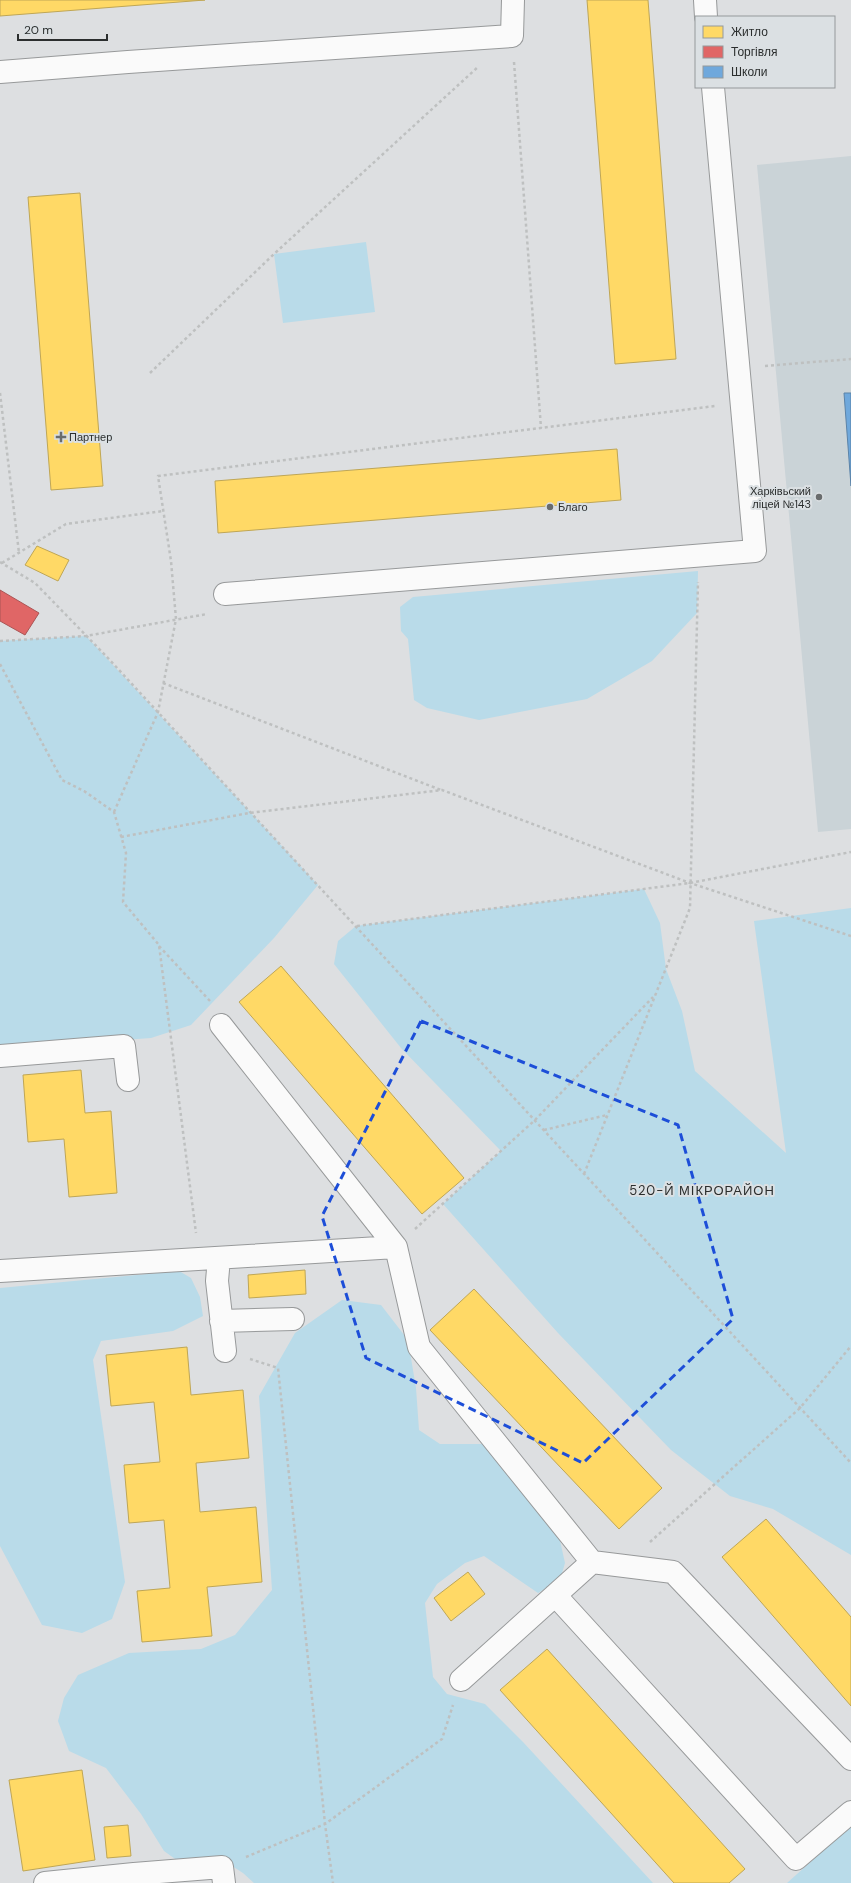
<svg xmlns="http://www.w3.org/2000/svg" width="851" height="1883" viewBox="0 0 851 1883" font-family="'DM Sans',sans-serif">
<rect width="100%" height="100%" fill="#dddfe1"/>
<path fill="#cad3d7" d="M851 156V829L818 832 757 165Z"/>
<path fill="#b9dbe9" d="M366 242 375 312 283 323 274 254Z
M698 571 697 613 652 661 587 699 479 720 427 708 414 700 408 639 401 631 400 607 413 597Z
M86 636 318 885 274 938 191 1025 151 1038 0 1049V641Z
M644 889 660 923 666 969 682 1011 695 1071 786 1153 754 921 851 908V1555L773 1509 730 1496 671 1450 558 1333 443 1204 501 1151 401 1048 334 964 338 941 356 926Z
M179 1271 191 1278 200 1297 203 1316 173 1331 101 1341 93 1360 125 1582 112 1619 82 1633 42 1625 0 1546V1288Z
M342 1300 381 1305 408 1340 416 1388 419 1430 440 1444H485L559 1536 565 1563 560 1580 538 1593 484 1556 465 1563 437 1584 425 1603 433 1677 447 1694 485 1704 523 1742 653 1883H254L243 1873 221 1859 178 1861 164 1851 141 1814 106 1768 69 1751 58 1721 64 1698 78 1675 129 1653 201 1649 235 1635 272 1590 259 1396 295 1333Z
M851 1816V1883H787L815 1858 824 1840Z"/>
<path fill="#ffd966" stroke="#bfa655" d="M0 0H205L0 16Z
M587 0H648L676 359 615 364Z
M80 193 103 486 51 490 28 197Z
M617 449 621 500 218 533 215 481Z
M37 546 69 560 58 581 25 565Z
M281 966 464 1178 422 1214 239 1002Z
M81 1070 85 1113 111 1111 117 1193 69 1197 64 1139 28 1142 23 1075Z
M305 1270 306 1294 249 1298 248 1275Z
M474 1289 662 1488 619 1529 430 1330Z
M187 1347 191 1395 243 1390 249 1458 196 1463 200 1512 256 1507 262 1582 207 1587 212 1636 142 1642 137 1591 170 1588 164 1520 129 1523 124 1465 160 1462 154 1402 111 1406 106 1355Z
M766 1519 851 1617V1706L722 1557Z
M468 1572 485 1594 451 1621 434 1598Z
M547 1649 745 1869 729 1883H674L500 1690Z
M82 1770 95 1860 23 1871 9 1780Z
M128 1825 131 1856 107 1858 104 1827Z"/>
<path fill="#e06666" stroke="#a55" d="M0 590 39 613 25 635 0 621Z"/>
<path fill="#6fa8dc" stroke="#5b83a8" d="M844 393H851V486Z"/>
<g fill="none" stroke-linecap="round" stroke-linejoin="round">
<defs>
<path id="minor" d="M705 0 706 17
M0 72 128 62 512 36 513 0
M225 594 755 551 713 87
M221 1025 396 1247 419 1347 592 1562 673 1572 851 1759
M0 1056 124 1046 128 1080
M219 1258 217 1281 225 1351
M0 1271 396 1247
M221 1321 293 1319
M555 1595 796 1859 851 1812
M461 1680 592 1562
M134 1874 222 1867 224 1883
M45 1883 134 1874 135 1883"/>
</defs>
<use href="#minor" stroke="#97999a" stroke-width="24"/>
<path stroke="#bec0c0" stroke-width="2.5" stroke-dasharray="3 3" stroke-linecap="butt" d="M514 62 541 428
M765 366 851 359
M150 373 274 254 479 66
M0 393 19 553
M0 562 35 583 107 657 851 1463
M2 563 66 524 163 511
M0 641 86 636 207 614
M0 664 62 780 84 791 114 812 126 853 123 902 159 945 196 1233
M163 683 441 790
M114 812 158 712 176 619 171 561 158 476 715 406
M121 837 249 813 442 790 690 883 851 936
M357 926 690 883 851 852
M159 946 210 1001
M544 1130 607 1115
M584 1174 690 908 698 582
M415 1229 535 1120 653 997
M250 1359 278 1368 325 1824 333 1883
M650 1542 800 1408 851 1346
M246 1857 325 1824 442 1739 453 1705"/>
<use href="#minor" stroke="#fafafa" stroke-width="22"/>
</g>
<path fill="none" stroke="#1d4ed8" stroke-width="3" stroke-dasharray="8 5" stroke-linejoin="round" d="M421 1021 678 1125 733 1319 583 1463 366 1358 322 1216Z"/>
<g fill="#696c6d" stroke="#dbe0e3" stroke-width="1.5">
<path d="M59 431h4v4h4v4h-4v4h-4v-4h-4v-4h4z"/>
<circle cx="819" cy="497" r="4"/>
<circle cx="550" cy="507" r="4"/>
</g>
<g text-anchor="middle" stroke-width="4" stroke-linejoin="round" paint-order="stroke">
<g font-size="11" fill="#2b2e2e" stroke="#dbe0e3" text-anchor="start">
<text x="69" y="441">Партнер</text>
<text x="811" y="495" text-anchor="end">Харківьский<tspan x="811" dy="13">ліцей №143</tspan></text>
<text x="558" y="511">Благо</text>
</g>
<g font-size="13" letter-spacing="1" fill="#2b2e2e" stroke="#dbe0e3">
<text x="702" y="1195">520-Й МІКРОРАЙОН</text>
</g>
</g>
<rect x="695" y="16" width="140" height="72" fill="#dbe0e3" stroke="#95999b"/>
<rect x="703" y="26" width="20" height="12" fill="#ffd966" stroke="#95999b"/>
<text x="731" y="36" font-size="12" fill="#2b2e2e">Житло</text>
<rect x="703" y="46" width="20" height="12" fill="#e06666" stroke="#95999b"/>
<text x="731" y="56" font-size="12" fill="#2b2e2e">Торгівля</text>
<rect x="703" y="66" width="20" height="12" fill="#6fa8dc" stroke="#95999b"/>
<text x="731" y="76" font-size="12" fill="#2b2e2e">Школи</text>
<path d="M18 34v6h89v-6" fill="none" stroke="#2b2e2e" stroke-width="2"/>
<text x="24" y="34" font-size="12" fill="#2b2e2e" stroke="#dbe0e3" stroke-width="3" paint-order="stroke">20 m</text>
</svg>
